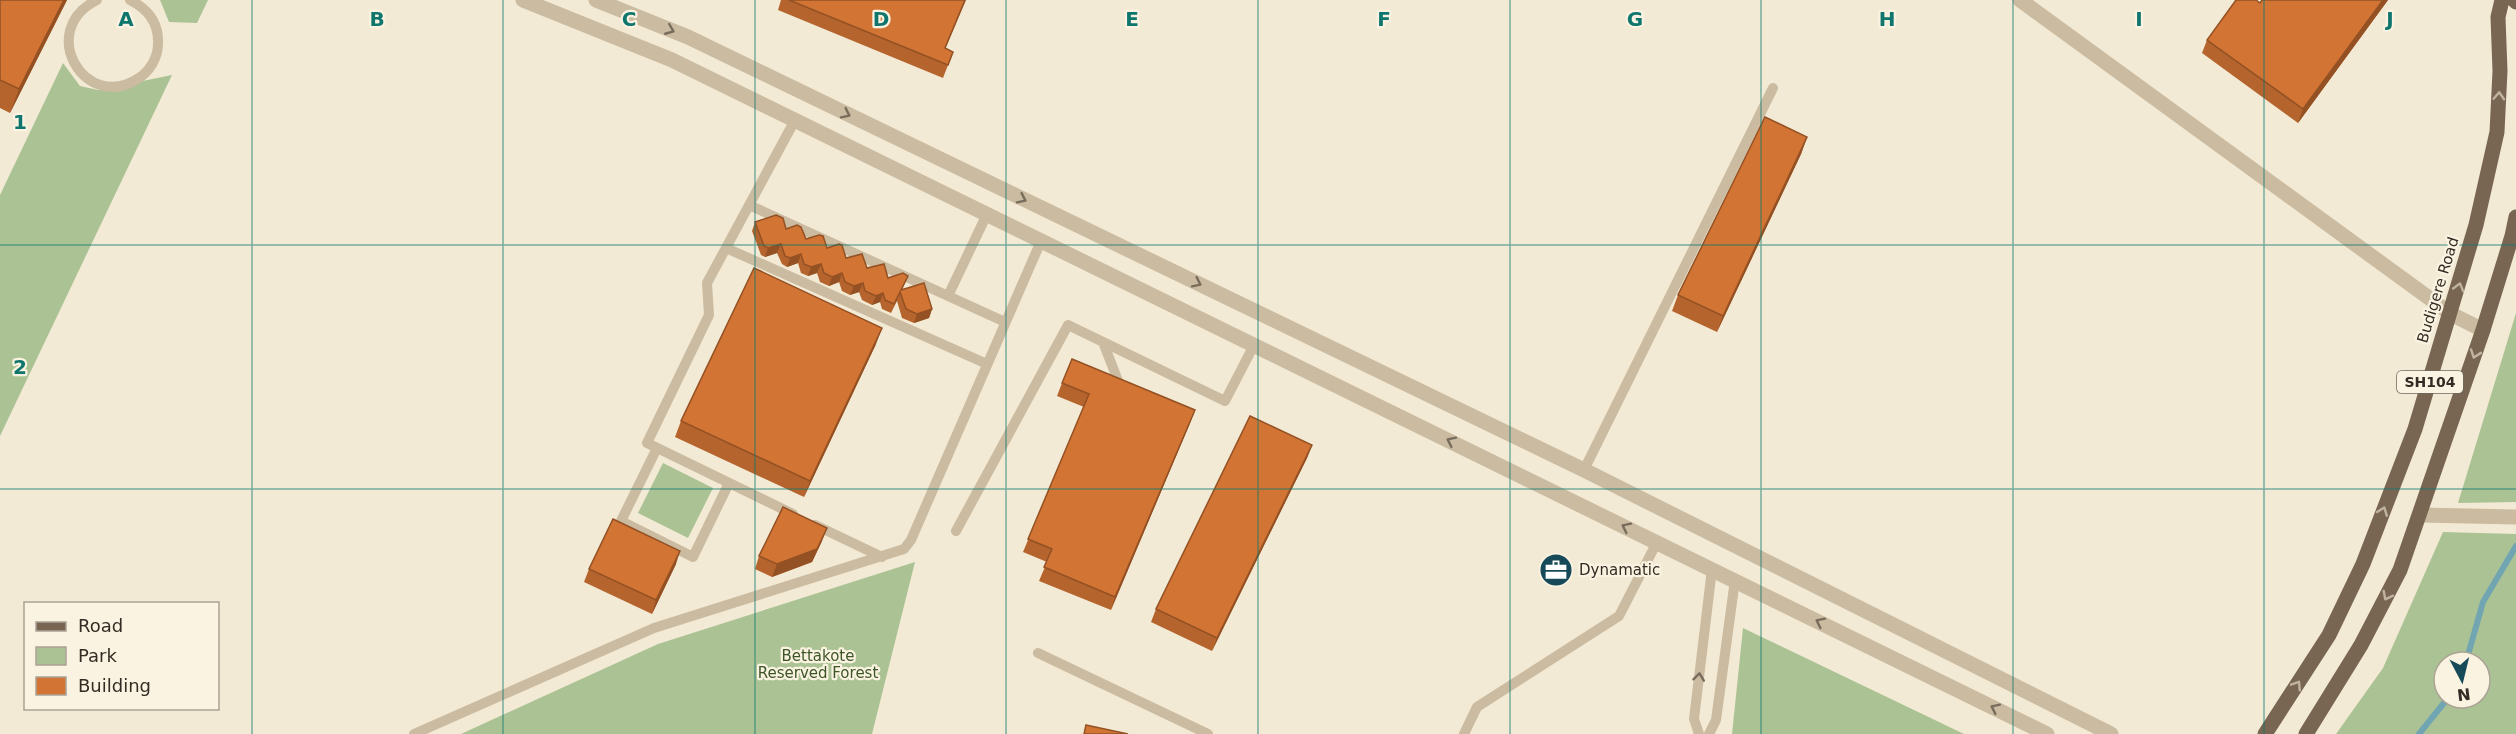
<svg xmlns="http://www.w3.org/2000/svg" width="2516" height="734" viewBox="0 0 2516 734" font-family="'DejaVu Sans',sans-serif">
<rect width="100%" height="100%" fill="#f3ead5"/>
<path fill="#abc394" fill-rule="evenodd" d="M160 0H208L197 23 169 22Z
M63 63 80 86 98 90 172 75 0 436V195Z
M2516 313V502L2458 503Z
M663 463 713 488 688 538 638 513Z
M2443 532 2516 534V734H2336L2383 668ZM2444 662H2480V698H2444Z
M915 562 872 734H461L658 644Z
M1743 628 1964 734H1732Z"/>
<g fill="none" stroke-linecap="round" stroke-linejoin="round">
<path stroke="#71a5b2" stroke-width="6" d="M2466 662 2483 602 2516 546
M2419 734 2448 698"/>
<path stroke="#cbbba0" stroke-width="10" d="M97 0C36 30 85 114 139 78 150 71 158 57 158 44 159 23 148 9 130 0
M749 205 1005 322
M726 248 987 364
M948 296 987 214
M1103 342 1120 386
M657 448 621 521 693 557 729 483
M1584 470 1773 88
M793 514 647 443 709 315 707 283 795 120
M815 525 882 557
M956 531 1068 325 1225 401 1254 345
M1038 653 1208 734
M414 734 654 628 904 549 911 540 1041 241
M1464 734 1477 707 1619 616 1657 542
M1699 734 1694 719 1712 569
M1709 734 1716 720 1735 580"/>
<path stroke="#cbbba0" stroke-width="15" d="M2020 0 2451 314 2483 330
M2420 515 2516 517"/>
<path stroke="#cbbba0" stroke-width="15" d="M523 0 672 60 2047 734
M596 0 688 37 1584 470 2111 734"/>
<path stroke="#786653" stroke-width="15" d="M2514 0 2516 2
M2265 734 2329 635 2363 564 2415 429 2476 225 2497 132 2500 71 2498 17 2502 0
M2306 734 2361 645 2400 570 2483 330 2512 236 2516 217"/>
</g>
<path fill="#b5642d" d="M0 0H67L10 113 0 108Z
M781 0H966L945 49 953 52 943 78 778 10Z
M2262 0H2388L2298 123 2202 53 2207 40 2260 3Z
M1807 137 1801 154 1717 332 1672 311 1678 295Z
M755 222 786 229 806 239 888 278 908 276 902 290 932 309 929 318 914 323 902 318 897 301 891 313 882 309 880 302 872 305 862 300 859 292 850 295 842 291 839 282 829 286 820 282 817 273 808 276 801 273 798 263 787 267 782 264 777 253 765 257 761 255 752 231Z
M876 344 804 497 675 437 681 421Z
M1062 383 1190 423 1111 610 1039 581 1047 562 1023 552 1084 407 1057 396Z
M1312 445 1307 458 1212 651 1151 622 1156 609Z
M822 541 812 562 772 577 755 569 759 556Z
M676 564 652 614 584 582 589 569Z"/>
<path fill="#935124" d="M64 0H67L10 113 19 89Z
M2383 0H2388L2298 123 2303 109Z
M1807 137 1801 154 1717 332 1723 316Z
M781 244 777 253 765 257 768 248Z
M801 254 798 263 787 267 790 258Z
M821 264 817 273 808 276 811 267Z
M842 273 839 282 829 286 832 277Z
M863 283 859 292 850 295 854 286Z
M883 293 880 302 872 305 876 296Z
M932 309 929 318 914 323 917 314Z
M882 328 876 344 804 497 810 481Z
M1195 410 1190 423 1111 610 1115 597Z
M1312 445 1307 458 1212 651 1217 638Z
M827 528 822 541 812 562 772 577 777 564Z
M680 551 676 564 652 614 656 600Z"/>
<path fill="#d27434" stroke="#935124" stroke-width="1.5" d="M0 0H64L19 89 0 80Z
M789 0H965L945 48 953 52 948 65Z
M2236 0H2256L2260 3 2262 0H2383L2303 109 2207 40Z
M1765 117 1807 137 1723 316 1678 295Z
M776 215 783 218 786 229 797 225 801 227 806 239 819 235 823 236 827 248 839 244 842 245 846 258 862 254 867 268 884 264 888 278 903 273 908 276 901 290 924 283 932 309 917 314 906 309 900 292 894 304 885 300 883 293 876 296 865 291 863 283 854 286 845 282 842 273 832 277 824 273 821 264 811 267 804 264 801 254 790 258 785 256 781 244 768 248 764 246 755 222Z
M754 268 882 328 810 481 681 421Z
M1072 359 1195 410 1115 597 1044 567 1052 549 1028 539 1089 394 1062 383Z
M1250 416 1312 445 1217 638 1156 609Z
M783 507 827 528 817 549 777 564 759 556Z
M613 519 680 551 656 600 589 569Z
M1086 725 1128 734H1084Z"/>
<defs><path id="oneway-chevron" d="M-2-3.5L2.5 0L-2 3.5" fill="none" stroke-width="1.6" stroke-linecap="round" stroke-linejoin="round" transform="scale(1.5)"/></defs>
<g stroke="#786c5c">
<use href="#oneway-chevron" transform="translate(670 30) rotate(22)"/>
<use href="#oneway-chevron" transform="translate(846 114) rotate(26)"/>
<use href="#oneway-chevron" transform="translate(1022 199) rotate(26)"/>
<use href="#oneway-chevron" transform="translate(1197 283) rotate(26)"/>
<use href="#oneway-chevron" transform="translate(1451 441) rotate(-154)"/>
<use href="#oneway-chevron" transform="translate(1626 527) rotate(-154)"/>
<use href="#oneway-chevron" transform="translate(1820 622) rotate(-154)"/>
<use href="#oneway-chevron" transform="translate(1699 677) rotate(-83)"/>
<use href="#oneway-chevron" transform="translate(1995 708) rotate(-154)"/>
</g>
<g stroke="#c0b4a1">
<use href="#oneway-chevron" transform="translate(2499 96) rotate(-87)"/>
<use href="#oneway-chevron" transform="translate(2459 287) rotate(-74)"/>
<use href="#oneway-chevron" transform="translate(2475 354) rotate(109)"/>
<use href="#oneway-chevron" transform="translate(2383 511) rotate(-69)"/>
<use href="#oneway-chevron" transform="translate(2387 596) rotate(117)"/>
<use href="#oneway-chevron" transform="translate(2297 685) rotate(-57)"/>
</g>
<path fill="none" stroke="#0f766e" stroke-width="1.5" stroke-opacity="0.55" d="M252 0V734M503 0V734M755 0V734M1006 0V734M1258 0V734M1510 0V734M1761 0V734M2013 0V734M2264 0V734M0 245H2516M0 489H2516"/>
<defs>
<symbol id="office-disc" viewBox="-11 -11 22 22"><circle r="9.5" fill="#164a59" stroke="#faf3e1"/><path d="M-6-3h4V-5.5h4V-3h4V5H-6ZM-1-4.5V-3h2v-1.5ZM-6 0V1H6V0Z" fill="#fff"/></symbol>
</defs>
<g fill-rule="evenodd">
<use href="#office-disc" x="1537" y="551" width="38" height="38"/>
</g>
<g text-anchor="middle" stroke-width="4.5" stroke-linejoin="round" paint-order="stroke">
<rect fill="#faf3e1" stroke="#6f685d" stroke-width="1.5" x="2397" y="371" width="66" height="22" rx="4.5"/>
<g font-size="14" font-weight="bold" fill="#342c24">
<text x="2430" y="387">SH104</text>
</g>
<g font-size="15" fill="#342c24" stroke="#faf3e1">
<text transform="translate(2438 290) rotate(-73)" y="5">Budigere Road</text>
</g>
<g font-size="15" fill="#342c24" stroke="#faf3e1" text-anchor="start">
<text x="1579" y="575">Dynamatic</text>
</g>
<g font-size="15" fill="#3c5526" stroke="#faf3e1">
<text x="818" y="661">Bettakote<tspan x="818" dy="17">Reserved Forest</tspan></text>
</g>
</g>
<g font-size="20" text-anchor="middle" font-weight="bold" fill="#0f766e" stroke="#faf3e1" stroke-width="4.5" stroke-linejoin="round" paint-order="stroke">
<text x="126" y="26">A</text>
<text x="377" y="26">B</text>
<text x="629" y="26">C</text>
<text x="881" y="26">D</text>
<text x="1132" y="26">E</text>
<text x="1384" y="26">F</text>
<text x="1635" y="26">G</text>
<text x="1887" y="26">H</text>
<text x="2139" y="26">I</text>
<text x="2390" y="26">J</text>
<text x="20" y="129">1</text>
<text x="20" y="374">2</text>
</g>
<rect x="24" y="602" width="195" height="108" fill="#faf3e1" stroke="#aba395" stroke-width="1.5"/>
<rect x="36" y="622" width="30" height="9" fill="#786653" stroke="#aba395" stroke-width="1.5"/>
<text x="78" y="632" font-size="18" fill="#342c24">Road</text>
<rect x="36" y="647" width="30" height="18" fill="#abc394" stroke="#aba395" stroke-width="1.5"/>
<text x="78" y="662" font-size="18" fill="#342c24">Park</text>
<rect x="36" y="677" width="30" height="18" fill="#d27434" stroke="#aba395" stroke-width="1.5"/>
<text x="78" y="692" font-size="18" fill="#342c24">Building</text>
<g transform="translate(2462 680) rotate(173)"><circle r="28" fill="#faf3e1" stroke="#aba395" stroke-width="1.5"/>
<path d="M0-4.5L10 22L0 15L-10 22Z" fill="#164a59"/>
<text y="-9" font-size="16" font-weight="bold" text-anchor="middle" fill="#342c24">N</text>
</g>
</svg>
